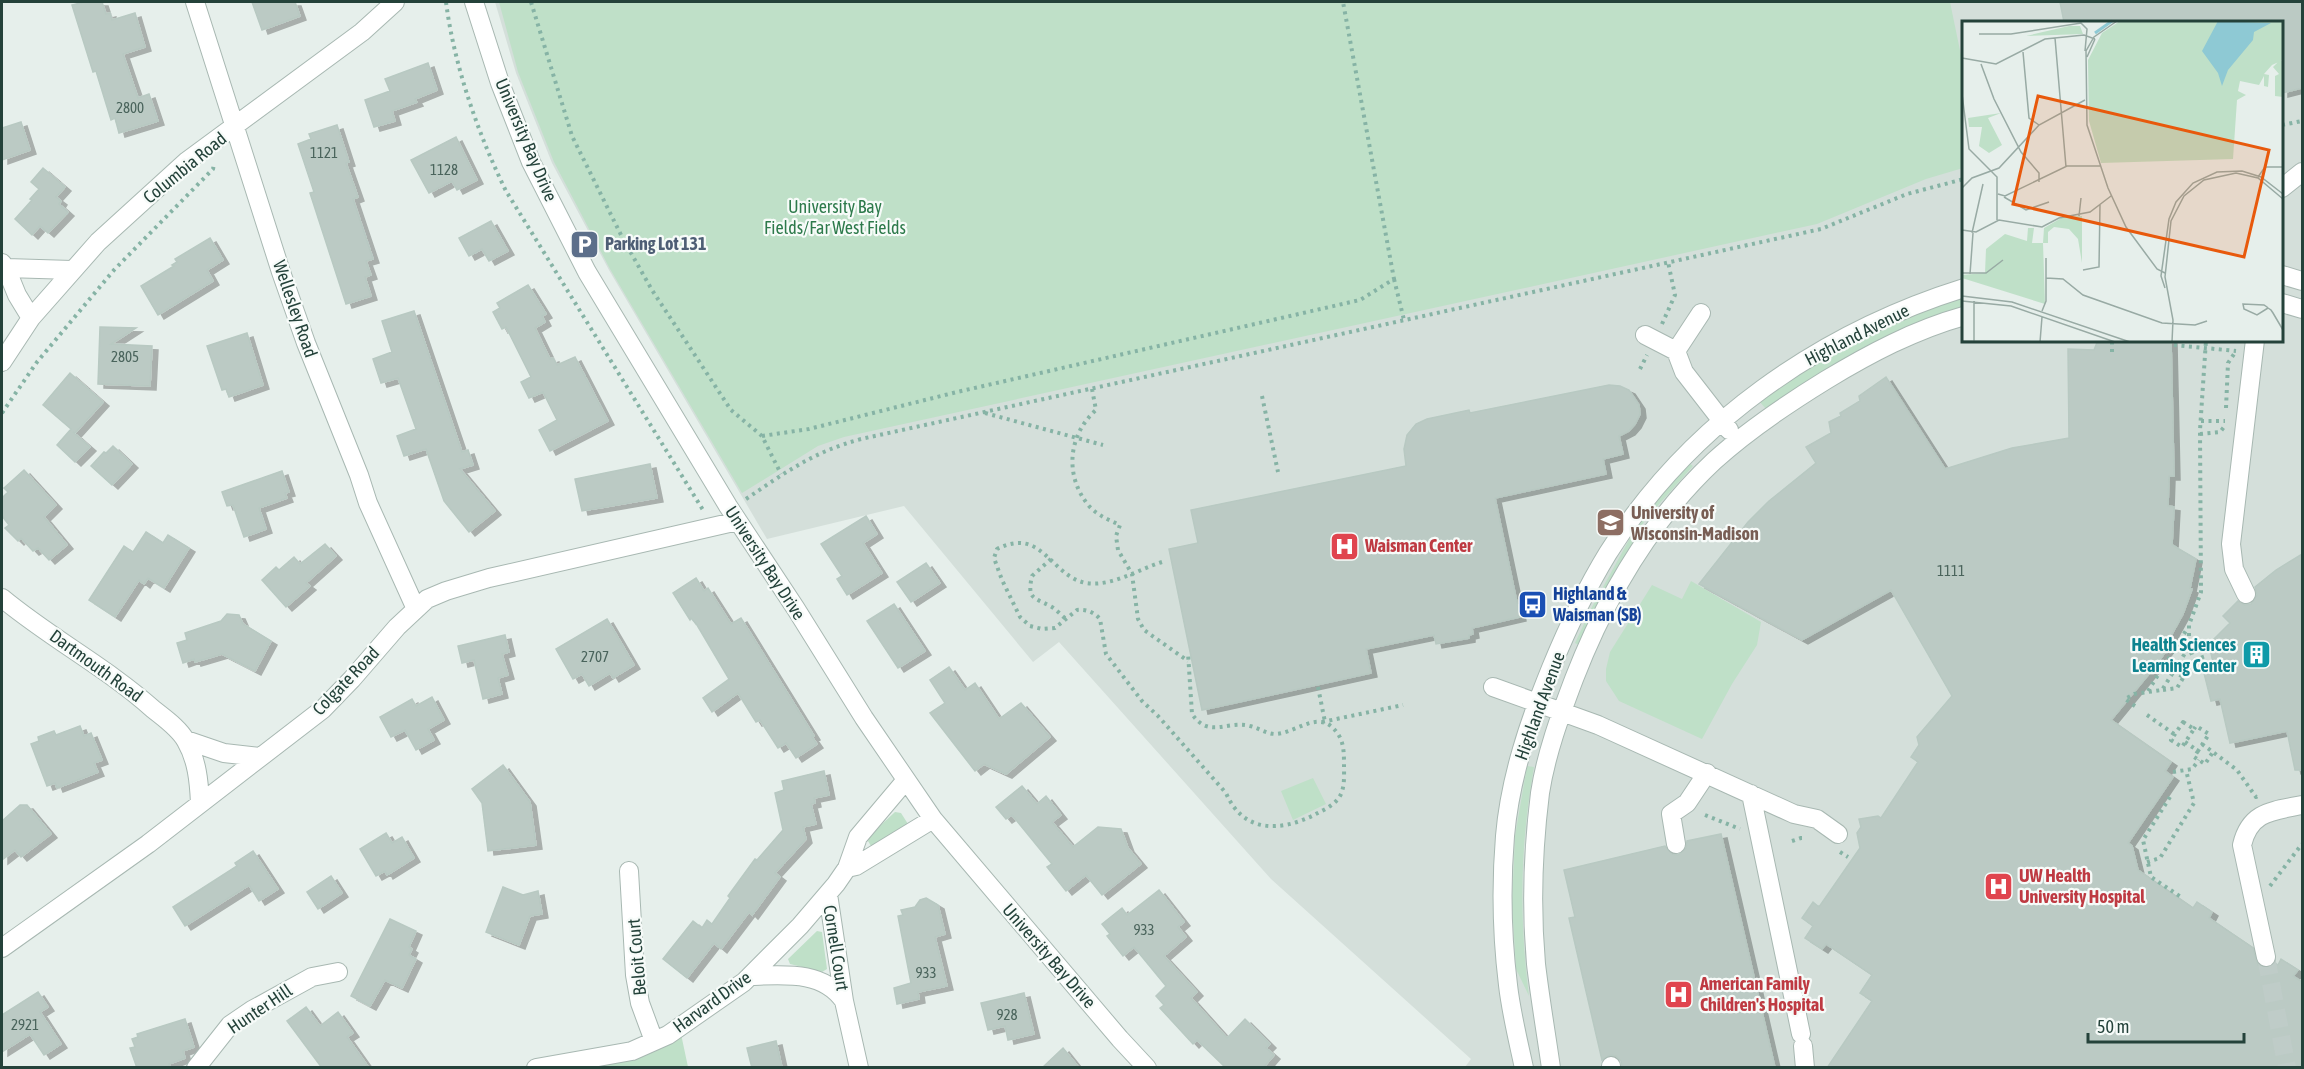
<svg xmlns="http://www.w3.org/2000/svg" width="2304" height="1069" viewBox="0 0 2304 1069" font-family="'Asap Condensed',sans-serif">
<defs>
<filter id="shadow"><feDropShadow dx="6" dy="4" stdDeviation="0" flood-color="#0004"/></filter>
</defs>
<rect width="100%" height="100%" fill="#e6efeb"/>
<path fill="#d4dfda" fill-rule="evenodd" d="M495 2H2302V1067H1465L1471 1059 1271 879 1059 642 1033 662 904 506 767 539 609 270 552 163 516 73ZM1964 22H2282V340H1964Z"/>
<path fill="#bfe0c8" d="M499 2H1950L1963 65V168L1926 179 1817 224 844 437 818 446 742 493 610 269 554 162 518 72Z
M1963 295V309L1767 410 1759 401 1794 375 1869 332Z
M1689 463 1693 466 1645 520 1596 609 1579 645 1575 643 1592 607 1641 518Z
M1691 581 1761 622 1757 645 1732 684 1702 739 1619 701 1606 681V669L1610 652 1652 585 1682 599Z
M1527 766 1534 767C1520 846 1519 917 1529 996L1516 969 1512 904 1515 836Z
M1313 778 1326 804 1293 820 1281 791Z
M895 812 901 813 908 824 906 828 871 846 868 841 870 835Z
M817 931 822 932 827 969 822 972 790 964 788 959Z
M681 1034 688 1067 582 1068Z"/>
<path fill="#bbcac4" stroke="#b8c9c2" stroke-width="1.5" filter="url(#shadow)" d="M84 2H102L106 14 110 13 112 20 135 13 145 47 123 54 138 98 149 94 158 121 119 133 115 118 111 120 96 71 93 72 72 5Z
M252 2H295L300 16 262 30Z
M2060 2H2302V88L2282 93V22H2064Z
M428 63 437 90 415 99 417 102 392 111 395 121 374 127 365 100 390 91 385 79Z
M21 122 30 150 2 160V128Z
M337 125 349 162 346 163 358 197 353 199 373 259 366 261 371 275 365 277 371 296 346 304 310 193 314 192 298 144 311 139 309 134Z
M456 137 477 180 457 190 452 181 429 193 411 160Z
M43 168 65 187 56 197 61 201 59 204 68 212 48 233 40 226 32 235 15 219 32 200 30 199 39 189 31 182Z
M491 221 508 251 489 261 482 249 469 256 459 238Z
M210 238 223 260 207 270 213 281 158 315 141 286 174 266 172 265 177 262 175 259Z
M528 285 546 314 542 316 545 322 535 328 550 359 553 358 557 365 575 357 608 421 550 451 539 430 557 420 543 392 529 398 521 382 531 377 506 327 502 329 493 312 500 308 497 303Z
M414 311 462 452 468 450 473 465 460 469 495 511 469 532 444 501 426 449 404 456 397 436 416 429 398 378 381 383 373 359 392 352 382 321Z
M100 327 136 328 111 344 152 346 150 386 98 384Z
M247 333 263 385 229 397 226 389 222 390 207 346Z
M2098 340H2171L2174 476H2169L2168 506 2174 507 2172 545 2196 559 2190 588 2192 589 2183 614 2167 643 2170 645 2157 664 2111 720 2171 762 2165 771 2173 777 2128 843 2132 846 2138 870 2193 908 2197 902 2212 912 2209 918 2253 948 2258 965 2269 968 2275 963 2278 965 2281 959 2298 970 2293 976 2302 982V1068H1827L1872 1001 1860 993 1872 975 1826 944 1822 949 1805 938 1813 926 1802 918 1813 902 1819 907 1860 848 1857 833 1861 827 1859 819 1878 816 1881 818 1918 762 1911 757 1919 745 1917 737 1952 696 1891 590 1802 640 1699 584 1748 522 1769 501 1816 463 1806 447 1831 433 1829 422 1841 416 1840 413 1860 401 1859 396 1886 377 1945 469 2012 448 2069 438 2068 349 2094 350Z
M70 373 103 402 75 433 73 432 90 447 75 462 57 445 71 429 43 405Z
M1609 385 1620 386 1629 390 1639 405 1640 414 1635 424 1629 431 1619 436 1623 454 1603 459 1606 474 1495 498 1520 617 1472 628 1473 634 1469 635V638L1436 644 1434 635 1366 649 1371 673 1202 710 1169 549 1198 543 1191 510 1406 466 1404 449 1407 435 1416 424 1427 419 1469 410 1470 413Z
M113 446 132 464 112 485 91 466 104 452 106 453Z
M650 464 657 498 582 511 575 479Z
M24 470 56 505 44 517 67 545 49 560 38 548 33 551 21 538 18 541 5 528 9 525 2 516V498L8 492 4 488Z
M282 471 289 492 285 493 287 498 259 508 266 529 244 537 233 505 227 506 222 492Z
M866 516 877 534 863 543 882 573 847 595 837 579 842 576 821 544Z
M146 532 163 543 168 535 189 548 164 588 148 578 144 584 139 580 115 617 89 600 124 546 133 552Z
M325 544 336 556 306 583 310 586 286 607 262 580 276 567 279 570 294 557 300 564Z
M2302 554V770H2295L2287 731 2230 743 2220 699 2211 701 2203 669 2214 667 2209 644 2230 623 2223 616 2238 601 2245 605 2251 604 2257 595 2255 587 2276 570Z
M926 563 940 583 911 602 897 582Z
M696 578 704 591 708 588 731 624 741 618 814 736 812 737 817 744 796 758 786 743 778 748 760 720 756 722 738 693 712 712 703 698 729 679 697 625 691 618 690 620 673 593Z
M894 604 925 651 898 668 867 621Z
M227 614 239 615 243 624 271 641 255 671 222 654 195 662 194 659 183 663 177 643 187 640 185 633 221 621Z
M607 619 634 665 613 678 610 673 589 686 582 674 573 679 556 649Z
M505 635 509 652 502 654 508 675 498 678 502 694 483 699 474 660 462 663 458 646Z
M949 667 965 690 975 683 999 719 1021 703 1050 737 1006 774 984 764 975 771 930 713 945 703 930 680Z
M432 697 444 720 428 729 434 740 416 750 405 730 391 737 380 717 412 699 416 706Z
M80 726 84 736 91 733 102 760 94 763 98 772 57 788 55 783 47 786 31 744 39 741 38 737 54 731 56 735Z
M503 765 530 802 536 845 488 851 482 803 472 789Z
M824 771 829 795 814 798 815 803 811 804 816 824 803 827 806 839 775 873 780 877 752 915 749 912 721 949 714 943 687 978 663 959 693 921 702 928 707 920 712 924 730 898 728 896 755 859 757 860 783 830 775 793 784 790 782 781Z
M1022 786 1037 804 1046 796 1061 815 1052 822 1073 847 1098 827 1121 829 1128 848 1141 864 1102 895 1086 875 1066 891 1047 867 1052 864 1012 815 1006 819 996 807Z
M20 805H27L51 834 21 857 15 850 2 860V821Z
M386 833 392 843 402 837 414 858 387 875 385 871 376 876 360 849Z
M1721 834 1775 1068H1622L1621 1061 1616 1056 1610 1055 1602 1060 1569 918 1575 917 1564 870 1665 846 1672 854 1678 855 1686 848 1687 841Z
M253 851 278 889 259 901 249 885 185 926 173 907 237 866 235 863Z
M331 876 342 893 318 909 307 892Z
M503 887 523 895 538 891 542 914 530 916 519 945 486 932Z
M1159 890 1184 922 1178 927 1186 937 1164 956 1197 992 1191 998 1227 1038 1245 1019 1270 1044 1266 1048 1274 1055 1263 1068H1226L1197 1040 1193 1044 1160 1008 1164 1005 1156 996 1166 986 1134 947 1123 956 1107 936 1110 934 1102 924 1122 908 1127 915Z
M926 898 938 905 945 934 935 937 947 986 918 992 919 999 897 1004 894 988 911 983 898 916 903 915 901 910 915 907 920 900Z
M390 919 416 931 409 947 412 949 409 955 416 959 402 988 385 980 370 1006 351 996Z
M38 992 48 1007 40 1012 61 1044 44 1055 30 1034 2 1052V1015Z
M1024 993 1034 1034 1008 1040 1005 1026 988 1030 981 1003Z
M306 1007 320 1026 338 1012 353 1033 347 1037 369 1068H322L287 1021Z
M185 1019 194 1047 183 1051 185 1058 169 1064 170 1068H137L130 1048 135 1047 132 1039 138 1037 137 1034Z
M776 1041 782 1068H752L747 1048Z
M1063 1048 1079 1068H1042Z"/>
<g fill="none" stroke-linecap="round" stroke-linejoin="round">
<path stroke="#bfccc8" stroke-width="18" stroke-dasharray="18 9" stroke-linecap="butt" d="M2266 957 2287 1068"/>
<defs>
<path id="minor" d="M195 2 281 272 306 343 359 475 368 503 416 609
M474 2 500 83 531 162 587 272 728 506 796 609 864 718 933 819 1120 1039 1147 1068
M2282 188 2302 172
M2 263 6 268 72 270
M6 268 17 295 31 318
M2282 275 2302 281
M2282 303 2302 309
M1645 335 1676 351 1684 372 1729 430
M1676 351 1701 313
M2 362 31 318 98 242 187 161 362 32 395 2
M2246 594 2234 569 2231 544 2255 340
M2 598C50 638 106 667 153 709 164 718 179 728 186 741 197 760 199 781 200 803
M1493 687 1598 725 1794 814 1817 819 1838 834
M186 740 224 753 259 757
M1751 794 1801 1034
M1676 844 1671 814 1687 803 1707 773
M847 868 856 866 933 819
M629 871 635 975 640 1003 654 1041
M828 894 844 1001 859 1068
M2 948 148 844 323 709 352 679 397 627 427 599 446 591 489 578 738 521
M2266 957 2242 845C2250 811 2273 811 2302 805
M750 976C783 975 823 970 844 1001
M1803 1046 1805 1068
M1611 1066V1068
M196 1068 230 1025 252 1010 312 977 338 972
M536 1068 632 1051 668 1035 744 982 800 926 836 884 847 868 858 837 906 780
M1524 1068C1518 1040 1511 1012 1508 985 1502 936 1501 884 1505 836 1510 778 1529 722 1551 668 1567 629 1586 589 1608 553 1689 424 1820 333 1964 288
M1551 1068C1546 1033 1540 998 1536 964 1531 908 1533 849 1540 793 1546 754 1560 716 1574 679 1605 599 1651 520 1714 461 1748 430 1787 404 1826 380 1869 354 1914 330 1964 316"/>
</defs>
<use href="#minor" stroke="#a8b8b2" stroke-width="20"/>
<path stroke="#86b3a5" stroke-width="4" stroke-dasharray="3 4.5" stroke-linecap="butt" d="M446 2C454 65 478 134 506 191L703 510
M531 2 572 136 623 239 652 290 731 410 762 436 781 474
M2282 125 2302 121
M1394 279 1404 320
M1662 324 1675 295 1668 262
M2174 345 2236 351
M2112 352V340
M1640 369 1647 355
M1092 389 1096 410C1068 435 1064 476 1089 506 1097 515 1109 520 1120 525L1116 536 1118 550 1132 574 1138 619 1144 630 1188 661
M1262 396 1278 472
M2226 408 2228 363 2234 354
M2 413 37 362 114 270 213 169 214 164
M985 413 1103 445
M2201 421H2225
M2200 434 2220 432 2224 427
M762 436 809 429 957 392 1360 300 1394 279 1343 2
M746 499C786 472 813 452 861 439L1821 229 1907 194 1964 179
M1051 559 1032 576C1027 599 1033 597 1050 606 1056 609 1061 615 1066 619
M1162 562C1139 569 1112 587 1086 583 1050 576 1043 526 997 549L994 558 1002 580 1020 617 1030 626 1042 629 1055 628 1077 610C1086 609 1094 612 1100 619L1106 654 1142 701 1158 716 1226 793C1243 833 1280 832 1314 815 1323 810 1334 806 1340 796 1345 787 1344 775 1344 765 1344 754 1344 743 1338 734 1320 707 1297 733 1276 734 1266 734 1259 728 1250 726 1227 720 1209 739 1192 714L1188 653
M2194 660 2206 656
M2173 671 2183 677
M1318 687 1325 722
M2163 690 2177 688 2194 660 2189 647
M2148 691 2187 629
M2135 706 2125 699 2134 694 2162 690 2189 647V625L2201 592 2200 430 2206 340
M2147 715 2174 734
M1322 722 1403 705
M2183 722 2194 729 2182 747 2171 740Z
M2185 742 2198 751 2209 734 2196 726 2194 729
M2202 744 2237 770 2256 797 2258 796
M2198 751 2194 757 2205 764 2213 752
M2173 772 2192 769 2199 760
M2170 797 2143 840 2151 877 2181 897
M1705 815 1740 829
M1792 841 1801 838H1806
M1840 852 1848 857
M2147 862 2160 858 2194 803 2186 770
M2270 886 2302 844"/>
<use href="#minor" stroke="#fff" stroke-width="18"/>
</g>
<defs>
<symbol id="parking-square" viewBox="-11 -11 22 22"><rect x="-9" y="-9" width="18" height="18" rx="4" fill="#5c6f8a" stroke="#f7fbf9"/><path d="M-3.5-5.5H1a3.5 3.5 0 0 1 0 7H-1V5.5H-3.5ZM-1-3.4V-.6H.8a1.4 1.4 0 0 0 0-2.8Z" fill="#fff"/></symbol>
<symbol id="university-square" viewBox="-11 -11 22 22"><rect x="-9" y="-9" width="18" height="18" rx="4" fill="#8d6e63" stroke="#f7fbf9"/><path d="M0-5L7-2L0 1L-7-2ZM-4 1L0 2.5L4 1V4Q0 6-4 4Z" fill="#fff"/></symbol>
<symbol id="hospital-square" viewBox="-11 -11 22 22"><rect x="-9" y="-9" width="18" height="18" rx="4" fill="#e0444e" stroke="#f7fbf9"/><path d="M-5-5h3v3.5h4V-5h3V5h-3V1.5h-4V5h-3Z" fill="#fff"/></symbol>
<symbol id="bus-square" viewBox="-11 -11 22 22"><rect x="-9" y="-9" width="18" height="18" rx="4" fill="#1a4fb4" stroke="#f7fbf9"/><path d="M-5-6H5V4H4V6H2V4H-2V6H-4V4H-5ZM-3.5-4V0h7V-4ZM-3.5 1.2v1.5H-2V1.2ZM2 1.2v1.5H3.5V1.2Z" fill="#fff"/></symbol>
<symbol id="building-square" viewBox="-11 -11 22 22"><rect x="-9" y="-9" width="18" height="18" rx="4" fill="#0f9aa8" stroke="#f7fbf9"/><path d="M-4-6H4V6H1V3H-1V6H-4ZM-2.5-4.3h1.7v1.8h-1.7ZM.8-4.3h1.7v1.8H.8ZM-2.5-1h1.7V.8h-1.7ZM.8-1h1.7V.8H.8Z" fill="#fff"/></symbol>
</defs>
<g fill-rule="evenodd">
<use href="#parking-square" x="568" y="228" width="33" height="33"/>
<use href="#university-square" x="1594" y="506" width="33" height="33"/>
<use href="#hospital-square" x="1328" y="530" width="33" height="33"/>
<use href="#bus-square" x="1516" y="588" width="33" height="33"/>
<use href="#building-square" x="2240" y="638" width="33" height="33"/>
<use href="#hospital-square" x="1982" y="870" width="33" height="33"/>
<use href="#hospital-square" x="1662" y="978" width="33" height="33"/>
</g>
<g text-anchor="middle" stroke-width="4.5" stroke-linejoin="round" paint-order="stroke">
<g font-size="15" fill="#4a645c">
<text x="130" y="113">2800</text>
<text x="324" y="158">1121</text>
<text x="444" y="175">1128</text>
<text x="125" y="362">2805</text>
<text x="1951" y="576">1111</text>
<text x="595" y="662">2707</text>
<text x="1144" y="935">933</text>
<text x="926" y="978">933</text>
<text x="1007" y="1020">928</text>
<text x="25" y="1030">2921</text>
</g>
<g font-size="18" fill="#24423a" stroke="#f7fbf9">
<text transform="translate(526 140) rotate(67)" y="6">University Bay Drive</text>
<text transform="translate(185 168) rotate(-39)" y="6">Columbia Road</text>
<text transform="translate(295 309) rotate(71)" y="6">Wellesley Road</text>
<text transform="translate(1857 335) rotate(-27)" y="6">Highland Avenue</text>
<text transform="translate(765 563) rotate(57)" y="6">University Bay Drive</text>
<text transform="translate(96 666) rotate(36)" y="6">Dartmouth Road</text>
<text transform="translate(346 681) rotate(-46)" y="6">Colgate Road</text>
<text transform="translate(1540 706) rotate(-70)" y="6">Highland Avenue</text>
<text transform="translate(836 948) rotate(81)" y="6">Cornell Court</text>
<text transform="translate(1049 956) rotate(49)" y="6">University Bay Drive</text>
<text transform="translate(637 957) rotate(-95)" y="6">Beloit Court</text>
<text transform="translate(712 1002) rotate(-36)" y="6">Harvard Drive</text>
<text transform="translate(260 1009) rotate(-34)" y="6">Hunter Hill</text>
</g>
<g font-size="18" fill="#2d7a4b" stroke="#f7fbf9">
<text x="835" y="213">University Bay<tspan x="835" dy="21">Fields/Far West Fields</tspan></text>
</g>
<g font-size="18" font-weight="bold" fill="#4e5e75" stroke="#f7fbf9" text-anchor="start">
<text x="605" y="250">Parking Lot 131</text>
</g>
<g font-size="18" font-weight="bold" fill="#785e54" stroke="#f7fbf9" text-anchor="start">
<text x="1631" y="519">University of<tspan x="1631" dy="21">Wisconsin-Madison</tspan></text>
</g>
<g font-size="18" font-weight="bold" fill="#be3a42" stroke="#f7fbf9" text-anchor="start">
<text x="1365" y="552">Waisman Center</text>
<text x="2019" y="882">UW Health<tspan x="2019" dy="21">University Hospital</tspan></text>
<text x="1700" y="990">American Family<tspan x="1700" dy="21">Children's Hospital</tspan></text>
</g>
<g font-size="18" font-weight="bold" fill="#164399" stroke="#f7fbf9" text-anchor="start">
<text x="1553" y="600">Highland &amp;<tspan x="1553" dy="21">Waisman (SB)</tspan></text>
</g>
<g font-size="18" font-weight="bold" fill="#0d838f" stroke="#f7fbf9" text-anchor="end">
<text x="2236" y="651">Health Sciences<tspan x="2236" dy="21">Learning Center</tspan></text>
</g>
</g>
<g transform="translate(1962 21)">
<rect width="321" height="321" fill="#e6efeb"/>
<path d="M158 0H321V39L310 44 302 53 307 54 306 66 302 65V55L297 64 278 60 276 70 284 74 275 79 271 138 139 142 127 100 126 39 140 12ZM107 5H118L121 13 64 15ZM317 40H321V76L313 75V55L317 53 311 46ZM39 92 26 97 40 124 27 132 17 125 20 106H7L6 97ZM120 195V242L116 218 107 208 92 206 86 211V222H81L83 283 0 257V254L23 252 24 228 43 213 65 220 66 207H72L70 222H81L82 207 101 196Z" fill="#bfe0c8"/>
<path d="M256 0 309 2 292 11 291 19 266 49 260 65 256 52 240 30Z" fill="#8ec9d4"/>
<path fill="none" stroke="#8ec9d4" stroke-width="3" d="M133 12 150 0"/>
<path fill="none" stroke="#98aaa4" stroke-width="1.5" d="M155 0 132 16 124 30 125 104 146 167 164 206 195 248 203 252M17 13H49L119 2 125 8 123 30M93 17 104 146M61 31 67 97 77 104M125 36 133 18M0 37 34 43 83 18 122 14 133 18M19 43 32 78 59 131 77 152V161M0 73 7 128 35 156V199M296 156 303 146H321M0 167 10 157 37 147 77 104 123 79M36 173 43 175 105 145H138M42 176 64 189 87 181M117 195 119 177M0 209 14 211 37 199 80 206 97 197 128 191 149 175M10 212 21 163M121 249 137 246 138 184M0 252H24L41 239M8 253 11 212M84 257 101 258 121 274 200 302 233 304 245 300M203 267 199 255 207 198 214 181 231 162 255 151 280 150 299 156 321 173M0 275 50 281 168 321M0 280 49 285 153 321M12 280V320M306 287 295 294 282 288 281 283 302 284 305 286 306 287 309 289 311 292 321 309M80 290 84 280V237M0 320 85 321M78 321 80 296M210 321 211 299 203 256 209 200 222 175 242 159 274 152 296 157 321 178"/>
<path fill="#e8590c" fill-opacity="0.15" stroke="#e8590c" stroke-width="3" d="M76 75 307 129 282 236 51 183Z"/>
<rect width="321" height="321" fill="none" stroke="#24423a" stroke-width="3"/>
</g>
<rect width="2304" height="1069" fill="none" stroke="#24423a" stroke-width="6"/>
<path d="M2088 1033v9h156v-9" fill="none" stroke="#24423a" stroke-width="3"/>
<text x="2097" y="1033" font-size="18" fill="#24423a" stroke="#f7fbf9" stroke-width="4.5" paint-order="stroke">50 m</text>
</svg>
